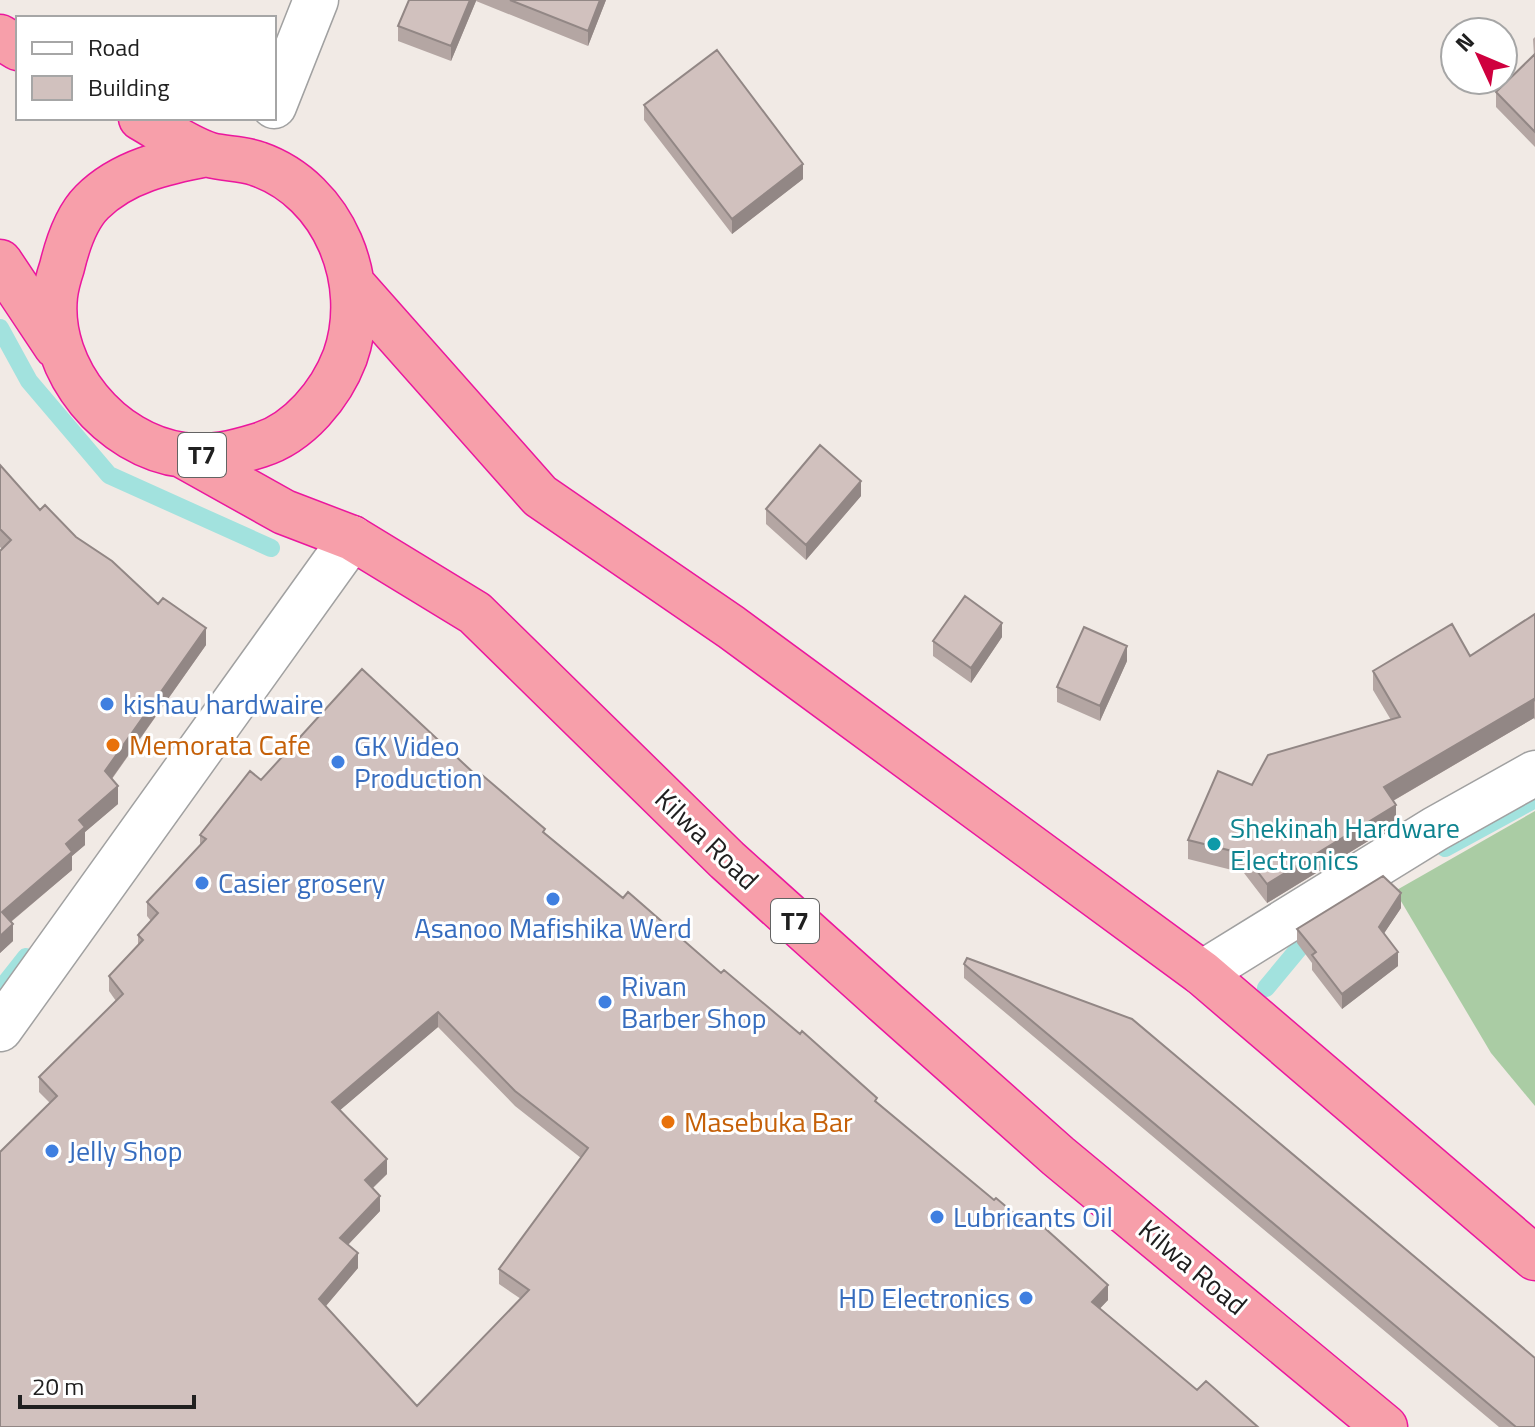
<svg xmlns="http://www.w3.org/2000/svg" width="1535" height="1427" viewBox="0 0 1535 1427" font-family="'Titillium Web',sans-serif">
<rect width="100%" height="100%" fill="#f1eae5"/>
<path fill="#aacca4" d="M1535 811V1106L1491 1053 1395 891Z"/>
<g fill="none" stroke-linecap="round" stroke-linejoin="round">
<path stroke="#a2e2de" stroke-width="18" d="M0 328 29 381 109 475 271 548
M1445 848 1535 799
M1266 988 1315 929
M0 990 26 957"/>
<defs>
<path id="minor" d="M274 106 316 0
M1202 973 1435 829 1535 773
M0 1029 352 538"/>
<path id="trunk" d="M0 37 18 48
M141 118C162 130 187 148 210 155 225 159 243 158 258 164 335 191 371 283 345 357 331 394 299 433 260 445 234 453 210 459 183 455 111 446 47 370 55 296 56 287 59 276 62 267 67 246 76 218 92 202 123 171 166 162 207 154
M0 262 56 346
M354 286 540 496 731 627 1202 973 1535 1258
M182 455 284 512 352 538 475 613 727 860 886 1003 1058 1156 1385 1427"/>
</defs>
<use href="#minor" stroke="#a1a1a1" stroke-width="47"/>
<use href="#trunk" stroke="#eb179e" stroke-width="47"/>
<use href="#minor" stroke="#fff" stroke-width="44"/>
<use href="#trunk" stroke="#f79faa" stroke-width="44"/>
</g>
<path fill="#b4a6a3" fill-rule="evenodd" d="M409 0H606L588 46 476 1 451 61 398 41V26Z
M1535 37V147L1496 107V92L1534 55 1533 39Z
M644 105 803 179 732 234 644 120Z
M0 466 40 510 158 604 206 645 112 779 118 804 85 832V845L72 856V870L11 922 13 941 0 953V551L2 549 0 547Z
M861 496 806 560 766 524V509Z
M1535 614V720L1534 718 1393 801 1396 824 1267 903 1244 873 1188 859V840L1252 785 1391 720 1373 690V671L1470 656Z
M1002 637 971 683 933 656V641Z
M1127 661 1100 721 1057 702V687Z
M478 777 623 898 721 973 877 1102 1108 1300 1100 1308 1197 1390 1258 1427H0L50 1103 39 1092V1077L116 1001 109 991V976L138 946V935L151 921 147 916V902L200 845V835L261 780ZM438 1027 515 1106 581 1158 499 1269V1284L521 1299 417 1406 326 1306 358 1268 348 1245 380 1211 373 1188 387 1174 340 1110Z
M1401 908 1384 933 1398 966 1342 1009 1312 970V963L1297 943V929Z
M964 964 1535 1427H1499L964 978Z"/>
<path fill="#928785" d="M470 0H476V1L451 61V46Z
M600 0H606L588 46V31Z
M803 164V179L732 234V219Z
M861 481V496L806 560V545Z
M1002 623V637L971 683V668Z
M206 628V645L105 788V771Z
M1127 646V661L1100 721V706Z
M1534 699V718L1384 806V787Z
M118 786V804L85 832V845L72 856V870L2 929V912L66 844 79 820Z
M1396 805V824L1267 903V884Z
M1401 893V908L1379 941V927Z
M13 924V941L0 953V936Z
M1398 952V966L1342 1009V994Z
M438 1012V1027L332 1117V1102Z
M387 1159V1174L365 1195V1180Z
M380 1196V1211L340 1253V1238Z
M358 1253V1268L319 1314V1299Z
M1108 1285V1300L1092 1317V1302Z"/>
<path fill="#d1c1be" stroke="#928785" stroke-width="2" fill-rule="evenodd" d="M409 0H470L451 46 398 26Z
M510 0H600L588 31Z
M717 50 803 164 732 219 644 105Z
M1535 54V132L1496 92Z
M820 445 861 481 806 545 766 509Z
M0 465 40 510 45 505 76 537 112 561 158 604 163 598 206 628 105 771 118 786 79 820 85 827 66 844 72 852 2 912 13 924 0 936V551L11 540 0 529Z
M965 596 1002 623 971 668 933 641Z
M1535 614V701L1534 699 1384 787 1396 805 1267 884 1244 854 1188 840 1218 771 1252 785 1268 755 1400 717 1373 671 1452 624 1470 656Z
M1084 627 1127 646 1100 706 1057 687Z
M362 669 478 777 481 774 545 829 543 832 623 898 628 892 721 973 724 970 800 1034 802 1031 877 1098 875 1101 994 1200 996 1198 1022 1220 1028 1213 1108 1285 1092 1302 1197 1390 1206 1381 1258 1427H0V1152L57 1096 39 1077 123 994 109 976 143 940 138 935 158 913 147 902 206 839 200 835 250 771 261 780ZM438 1012 515 1091 588 1148 499 1269 529 1290 417 1406 319 1299 358 1253 340 1238 380 1196 365 1180 387 1159 332 1102Z
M1383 876 1401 893 1379 927 1398 952 1342 994 1312 955 1316 952 1297 929Z
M967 958 1132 1019 1535 1358V1427H1516L964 964Z"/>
<g fill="#3f7fe0" stroke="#fff" stroke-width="3">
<circle cx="107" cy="704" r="8"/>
<circle cx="338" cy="762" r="8"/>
<circle cx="202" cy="883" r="8"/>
<circle cx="553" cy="899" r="8"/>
<circle cx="605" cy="1002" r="8"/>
<circle cx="52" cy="1151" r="8"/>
<circle cx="937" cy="1217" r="8"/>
<circle cx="1026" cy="1298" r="8"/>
</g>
<g fill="#e8710a" stroke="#fff" stroke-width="3">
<circle cx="113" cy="745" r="8"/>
<circle cx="668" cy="1122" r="8"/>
</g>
<circle fill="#0f9aa8" stroke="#fff" stroke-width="3" cx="1214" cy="844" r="8"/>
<g text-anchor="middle" stroke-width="6" stroke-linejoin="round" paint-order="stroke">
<g fill="#fff" stroke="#636363" stroke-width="2">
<rect x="178" y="433" width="48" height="44" rx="6"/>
<rect x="771" y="899" width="48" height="44" rx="6"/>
</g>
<g font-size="26" font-weight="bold" fill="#202020">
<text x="202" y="464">T7</text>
<text x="795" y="930">T7</text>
</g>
<g font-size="28" fill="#366cbe" stroke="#fff" text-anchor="start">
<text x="123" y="714">kishau hardwaire</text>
<text x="354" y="756">GK Video<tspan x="354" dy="32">Production</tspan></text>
<text x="218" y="893">Casier grosery</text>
<text x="553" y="938" text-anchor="middle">Asanoo Mafishika Werd</text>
<text x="621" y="996">Rivan<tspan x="621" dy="32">Barber Shop</tspan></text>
<text x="68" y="1161">Jelly Shop</text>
<text x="953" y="1227">Lubricants Oil</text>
<text x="1010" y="1308" text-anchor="end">HD Electronics</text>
</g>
<g font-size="28" fill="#c56008" stroke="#fff" text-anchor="start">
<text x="129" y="755">Memorata Cafe</text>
<text x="684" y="1132">Masebuka Bar</text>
</g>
<g font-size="28" fill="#0d838f" stroke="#fff" text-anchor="start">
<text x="1230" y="838">Shekinah Hardware<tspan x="1230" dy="32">Electronics</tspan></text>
</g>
<g font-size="28" fill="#202020" stroke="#fff">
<text transform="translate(707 839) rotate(44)" y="10">Kilwa Road</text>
<text transform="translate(1193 1267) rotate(40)" y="10">Kilwa Road</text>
</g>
</g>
<rect x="16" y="16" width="260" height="104" fill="#ffffff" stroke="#a6a6a6" stroke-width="2"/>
<rect x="32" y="42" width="40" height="12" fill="#ffffff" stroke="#a6a6a6" stroke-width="2"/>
<text x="88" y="56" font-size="24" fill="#202020">Road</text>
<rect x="32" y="76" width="40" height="24" fill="#d1c1be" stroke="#a6a6a6" stroke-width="2"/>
<text x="88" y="96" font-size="24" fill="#202020">Building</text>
<g transform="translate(1479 56) rotate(314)"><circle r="38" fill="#ffffff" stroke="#a6a6a6" stroke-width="2"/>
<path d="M0-6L14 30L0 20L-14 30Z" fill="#cf003e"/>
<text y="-12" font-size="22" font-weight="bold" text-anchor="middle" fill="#202020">N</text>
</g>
<path d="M20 1395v12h174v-12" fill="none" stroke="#202020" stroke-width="4"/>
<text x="32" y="1395" font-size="24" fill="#202020" stroke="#ffffff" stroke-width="6" paint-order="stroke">20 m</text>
</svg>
